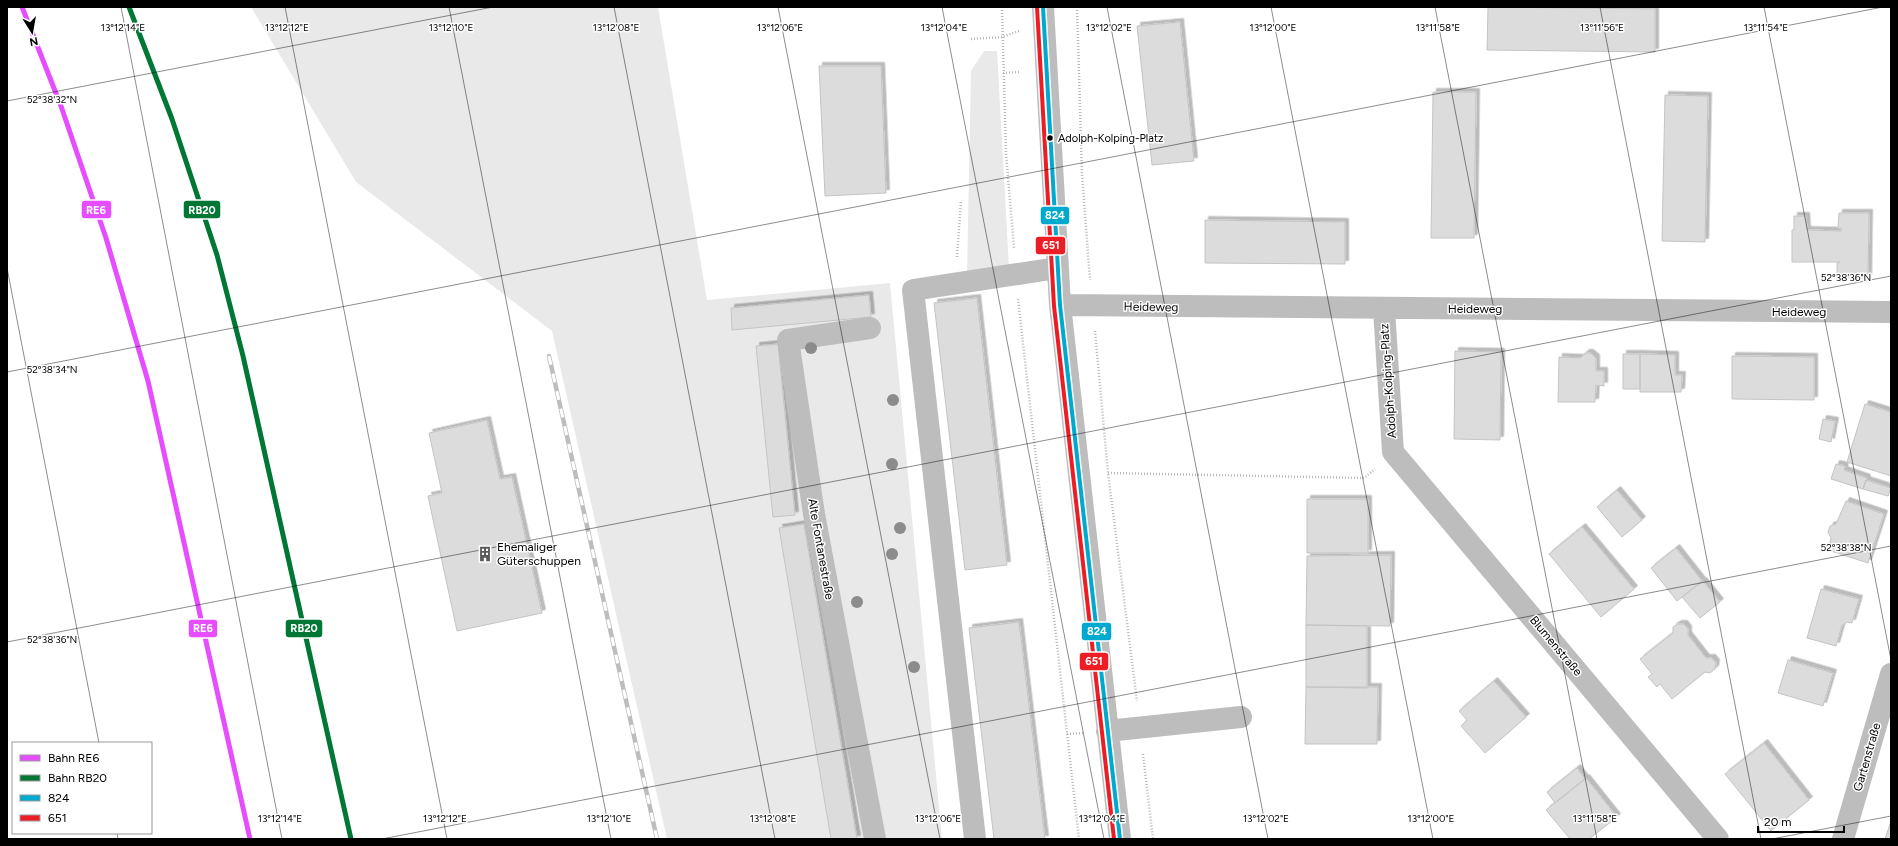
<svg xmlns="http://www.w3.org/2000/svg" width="1898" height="846" viewBox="0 0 1898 846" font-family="Figtree,sans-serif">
<defs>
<filter id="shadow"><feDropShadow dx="3.5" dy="-3.5" stdDeviation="0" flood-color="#0004"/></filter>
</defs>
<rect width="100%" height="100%" fill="#fff"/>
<path fill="#e9e9e9" d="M251 7H658L707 300 890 283 942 839H667L552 331 356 182Z
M984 51H997L1009 268 967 275 971 71Z"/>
<path fill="#dcdcdc" stroke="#c4c4c4" filter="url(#shadow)" d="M1488 7 1655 9V52L1487 50Z
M1180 22 1194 161 1152 165 1137 26Z
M819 66H881L886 193 825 196Z
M1433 92H1476L1474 238H1431Z
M1665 95 1708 96 1705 242 1662 241Z
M1839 213H1869L1868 278H1856V281H1850V278H1837V263L1840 262H1792V230H1794V216H1806L1807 230 1841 231V228H1838Z
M1205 220 1345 222V264L1205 263Z
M869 295 871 317 732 330 731 308Z
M977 298 1007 565 965 570 934 303Z
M778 344 795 515 773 517 756 346Z
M1455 351 1501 352 1500 440 1454 439Z
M1586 353H1590L1596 358V371H1604V386L1596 385 1595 402H1558L1559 357 1580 358Z
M1623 354H1640V389H1623Z
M1640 354 1675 355V375H1682L1681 392H1640Z
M1732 356 1814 357V400L1732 399Z
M1865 404 1891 412V476L1847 462Z
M1823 419 1835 421 1831 442 1819 439Z
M487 420 500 479 512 477 542 613 457 631 428 496 442 493 429 433Z
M1836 464 1845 466 1844 470 1867 478 1863 489 1831 479Z
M1866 480 1891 488 1888 496 1863 489Z
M1617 490 1642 520 1622 537 1597 507Z
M1307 499H1368V553H1307Z
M1846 501 1884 514 1868 563 1828 550 1831 538 1828 532 1830 526 1836 524Z
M804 524 857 839H831L779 528Z
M1582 527 1634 589 1601 617 1549 554Z
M1676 548 1702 581 1677 601 1651 568Z
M1391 555 1390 626 1306 625 1307 556Z
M1703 581 1720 602 1700 618 1682 597Z
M1821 589 1859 599 1852 623 1847 622 1842 625 1836 646 1807 638Z
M1019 622 1045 839H994L969 628Z
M1678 624H1684L1688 629V635L1706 658H1712L1716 663 1715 669 1710 673 1705 672 1672 699 1660 684 1657 687 1648 677 1652 674 1640 659 1673 633V627Z
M1306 625 1367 626V688L1306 687Z
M1788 660 1833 673 1823 706 1778 693Z
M1494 681 1526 717 1485 753 1461 726 1467 720 1459 711Z
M1306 687H1378L1377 744H1305Z
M1764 743 1809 800 1771 831 1725 774Z
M1577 768 1585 779 1555 803 1547 792Z
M1586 778 1617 817 1589 839H1570L1546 810Z
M1891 821V839H1885Z"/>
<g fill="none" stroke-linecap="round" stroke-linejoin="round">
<path stroke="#b8b8b8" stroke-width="2.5" stroke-dasharray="1 2" stroke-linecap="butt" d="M1002 7 1006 153 1014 248
M1077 7 1082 174 1090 280
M971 39 1002 37 1019 31
M1003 73 1019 72
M957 257 961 200
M1018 299 1079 839
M1095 331 1108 473 1137 701
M1108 473 1364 478 1375 469
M1067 734 1083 733
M1143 754 1153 839"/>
<path stroke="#bdbdbd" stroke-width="22" d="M1043 7 1060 305 1120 839
M1060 305 1891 312
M1384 309 1393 452 1718 839
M870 328 788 340 814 514 875 839
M1107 731 1241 717
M975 839 913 290 1057 268
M1843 839 1891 674"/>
<defs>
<path id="rail" d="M549 356 657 839"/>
</defs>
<use href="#rail" stroke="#bdbdbd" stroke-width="4.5"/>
<use href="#rail" stroke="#fff" stroke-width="3" stroke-dasharray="9" stroke-linecap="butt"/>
<defs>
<path id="bus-1" d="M1043 7 1060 305 1120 839"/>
<path id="bus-2" d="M1037 7 1054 306 1114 839"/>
</defs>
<use href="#bus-1" stroke="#fff" stroke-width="7"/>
<use href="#bus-2" stroke="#fff" stroke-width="7"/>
<use href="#bus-1" stroke="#00a9ce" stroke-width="4"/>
<use href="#bus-2" stroke="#ed1d25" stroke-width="4"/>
<defs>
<path id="rail-1" d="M22 7 61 106 106 238 148 381 250 839"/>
<path id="rail-2" d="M129 7 172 119 217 255 243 356 351 839"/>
</defs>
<use href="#rail-1" stroke="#fff" stroke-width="8"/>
<use href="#rail-2" stroke="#fff" stroke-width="8"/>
<use href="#rail-1" stroke="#e64dff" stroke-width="5"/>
<use href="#rail-2" stroke="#007734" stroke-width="5"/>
</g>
<g fill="#8c8c8c">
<circle cx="811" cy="348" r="6"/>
<circle cx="893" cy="400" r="6"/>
<circle cx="892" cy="464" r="6"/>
<circle cx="900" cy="528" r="6"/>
<circle cx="892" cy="554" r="6"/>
<circle cx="857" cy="602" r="6"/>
<circle cx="914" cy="667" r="6"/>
</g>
<path fill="none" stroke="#000" stroke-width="1" stroke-opacity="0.45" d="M121 7 282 839M285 7 447 839M449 7 611 839M614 7 775 839M778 7 940 839M942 7 1104 839M1107 7 1268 839M1271 7 1433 839M1435 7 1597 839M1600 7 1761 839M1764 7 1891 660M7 101 493 7M7 268 99 743M7 372 1883 7M7 642 1891 276M117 833 118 839M382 839 1891 546M1772 839 1891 816"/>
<defs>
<symbol id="building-bare" viewBox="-9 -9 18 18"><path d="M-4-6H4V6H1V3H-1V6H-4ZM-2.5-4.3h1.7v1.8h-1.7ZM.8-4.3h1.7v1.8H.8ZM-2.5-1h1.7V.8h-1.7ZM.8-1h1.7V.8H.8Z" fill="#595959" stroke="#fff" stroke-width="2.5" paint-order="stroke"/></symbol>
</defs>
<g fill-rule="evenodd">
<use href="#building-bare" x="474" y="543" width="22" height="22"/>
</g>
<circle fill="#000" stroke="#fff" stroke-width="1.5" cx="1050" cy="138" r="3.5"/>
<g text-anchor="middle" stroke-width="3" stroke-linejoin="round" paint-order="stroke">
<g font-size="11" fill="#000" stroke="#fff" text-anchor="start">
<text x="1058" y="142">Adolph-Kolping-Platz</text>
</g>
<g font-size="12" fill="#000" stroke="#fff">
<text transform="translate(1151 307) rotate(1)" y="4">Heideweg</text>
<text x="1475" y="313">Heideweg</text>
<text x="1799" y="316">Heideweg</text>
<text transform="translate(1388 381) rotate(-94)" y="4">Adolph-Kolping-Platz</text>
<text transform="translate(821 549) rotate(80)" y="4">Alte Fontanestraße</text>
<text transform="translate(1556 646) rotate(50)" y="4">Blumenstraße</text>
<text transform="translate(1867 757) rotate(-74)" y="4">Gartenstraße</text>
</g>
<g font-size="12" fill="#000" stroke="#fff" text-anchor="start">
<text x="497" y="551">Ehemaliger<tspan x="497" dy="14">Güterschuppen</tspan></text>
</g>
</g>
<g font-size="10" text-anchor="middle" fill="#000" stroke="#fff" stroke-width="3" stroke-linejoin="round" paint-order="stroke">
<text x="123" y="31">13°12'14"E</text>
<text x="287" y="31">13°12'12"E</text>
<text x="451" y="31">13°12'10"E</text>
<text x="616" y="31">13°12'08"E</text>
<text x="780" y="31">13°12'06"E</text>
<text x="944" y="31">13°12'04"E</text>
<text x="1109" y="31">13°12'02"E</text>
<text x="1273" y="31">13°12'00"E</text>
<text x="1438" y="31">13°11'58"E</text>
<text x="1602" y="31">13°11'56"E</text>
<text x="1766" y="31">13°11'54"E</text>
<text x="52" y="103">52°38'32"N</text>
<text x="1846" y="281">52°38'36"N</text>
<text x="52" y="373">52°38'34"N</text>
<text x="1846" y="551">52°38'38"N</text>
<text x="52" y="643">52°38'36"N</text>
<text x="280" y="822">13°12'14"E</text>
<text x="445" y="822">13°12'12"E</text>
<text x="609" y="822">13°12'10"E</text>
<text x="773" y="822">13°12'08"E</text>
<text x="938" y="822">13°12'06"E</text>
<text x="1102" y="822">13°12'04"E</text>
<text x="1266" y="822">13°12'02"E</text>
<text x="1431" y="822">13°12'00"E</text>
<text x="1595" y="822">13°11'58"E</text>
</g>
<g stroke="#fff" stroke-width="1.5">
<rect x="81" y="200" width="31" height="19" rx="4" fill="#e64dff"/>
<rect x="183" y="200" width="38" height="19" rx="4" fill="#007734"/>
<rect x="1040" y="206" width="30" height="19" rx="4" fill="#00a9ce"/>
<rect x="1035" y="236" width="31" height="19" rx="4" fill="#ed1d25"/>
<rect x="188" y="619" width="30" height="19" rx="4" fill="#e64dff"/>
<rect x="285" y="619" width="38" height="19" rx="4" fill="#007734"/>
<rect x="1081" y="622" width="31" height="19" rx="4" fill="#00a9ce"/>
<rect x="1079" y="652" width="30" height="19" rx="4" fill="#ed1d25"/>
</g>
<g font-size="11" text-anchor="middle" font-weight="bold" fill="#fff">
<text x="96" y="214">RE6</text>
<text x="202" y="214">RB20</text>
<text x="1055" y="219">824</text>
<text x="1051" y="249">651</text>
<text x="203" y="632">RE6</text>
<text x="304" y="632">RB20</text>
<text x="1097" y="635">824</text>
<text x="1094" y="665">651</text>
</g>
<rect width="1898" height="846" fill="none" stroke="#000000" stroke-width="16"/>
<rect x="12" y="742" width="140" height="92" fill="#ffffff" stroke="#999999"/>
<rect x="20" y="755" width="20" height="6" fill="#e64dff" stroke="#999999"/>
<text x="48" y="762" font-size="12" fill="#000000">Bahn RE6</text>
<rect x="20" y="775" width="20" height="6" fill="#007734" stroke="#999999"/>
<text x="48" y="782" font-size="12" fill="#000000">Bahn RB20</text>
<rect x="20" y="795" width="20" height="6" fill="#00a9ce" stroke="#999999"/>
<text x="48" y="802" font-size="12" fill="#000000">824</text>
<rect x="20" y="815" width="20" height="6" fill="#ed1d25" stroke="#999999"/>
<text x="48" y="822" font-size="12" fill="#000000">651</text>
<g transform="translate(32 32) rotate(169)" stroke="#ffffff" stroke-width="3" paint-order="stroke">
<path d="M0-3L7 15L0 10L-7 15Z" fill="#000000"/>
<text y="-6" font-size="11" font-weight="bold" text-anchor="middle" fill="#000000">N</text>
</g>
<path d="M1758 826v6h86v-6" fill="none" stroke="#000000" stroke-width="2"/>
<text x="1764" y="826" font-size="12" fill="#000000" stroke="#ffffff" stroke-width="3" paint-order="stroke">20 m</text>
</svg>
